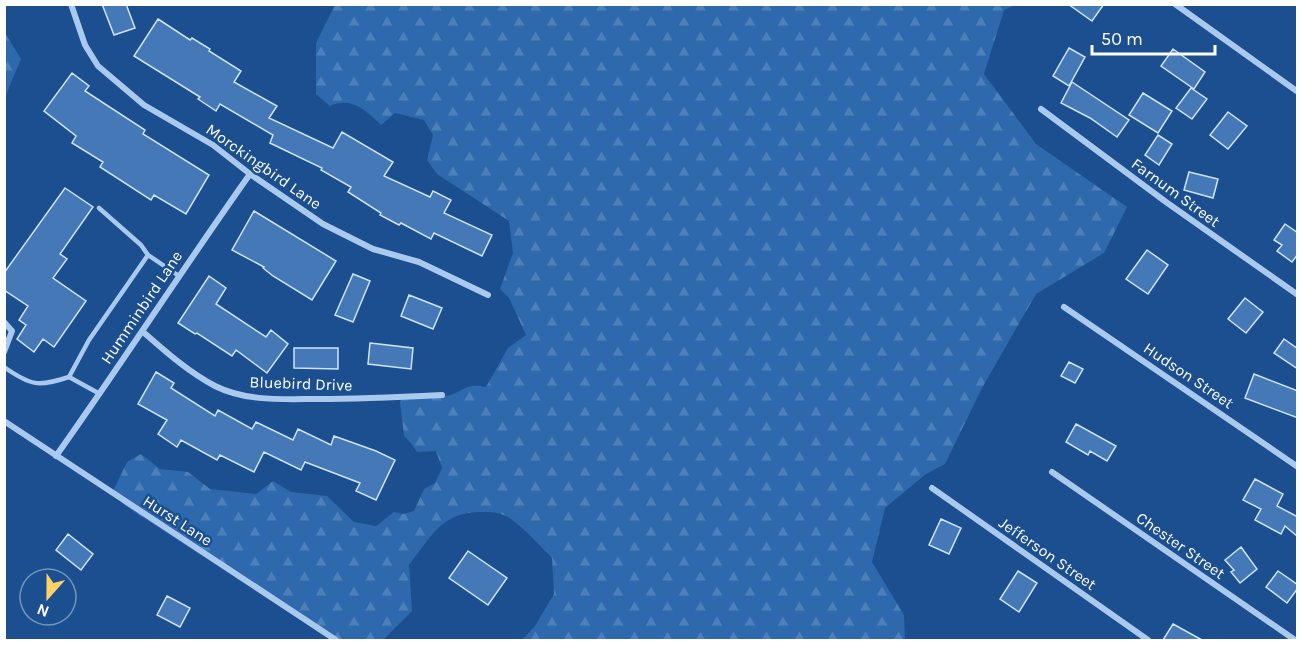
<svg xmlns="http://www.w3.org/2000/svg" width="1302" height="645" viewBox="0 0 1302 645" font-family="Karla,sans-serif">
<defs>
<pattern id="forest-firs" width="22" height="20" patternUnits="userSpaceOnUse" patternTransform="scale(1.5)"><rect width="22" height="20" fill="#2e69ad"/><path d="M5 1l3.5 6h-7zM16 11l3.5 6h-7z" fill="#4d80b9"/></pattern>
</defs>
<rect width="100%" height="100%" fill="#1b4f8f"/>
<path fill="url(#forest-firs)" d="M335 5H1015L1004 10 984 74 1036 144 1127 207 1104 253 1036 294 982 388 945 464 926 474 885 508 872 562 904 615 905 640H522L535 626 554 594 552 558C539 545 526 530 511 519 501 512 492 512 480 512 442 512 431 537 409 565L412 611 383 640H331L127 507 112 493 127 462 141 454 160 469 188 472 210 489 256 494 273 481 291 492 327 496 354 522 376 526 394 512 403 514 414 511 424 489 435 483 442 468 436 451 417 452 411 443 404 436 400 402 402 397C416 397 432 399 446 396 464 392 465 382 486 387L508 348 526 335 509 298 500 289 513 253 509 221 437 174 427 160 433 135 424 120 395 113 381 125C366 110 351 96 330 106L316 94V43Z
M5 33 21 59 5 97Z"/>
<path fill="#4478b7" stroke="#cfe3fa" stroke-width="1.5" d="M102 4H126L135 28 114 35Z
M1068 4H1104L1092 21Z
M158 19 190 40 192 38 210 49 209 51 241 71 234 82 277 106 269 118 333 148 342 132 393 162 384 176 430 197 433 191 451 200 444 213 492 235 482 256 434 233 431 239 401 223 399 225 380 215 381 213 348 192 351 187 321 170 322 168 270 143 273 135 220 104 216 111 198 99 200 97 134 56Z
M1069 48 1085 57 1069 86 1053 76Z
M1173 49 1205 72 1194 89 1161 66Z
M72 73 89 86 85 91 145 130 143 134 209 175 186 214 154 195 151 200 100 167 103 162 72 143 76 136 44 111Z
M1072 82 1129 120 1117 137 1090 118 1061 103Z
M1191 88 1207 99 1192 119 1176 108Z
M1143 93 1172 111 1158 133 1129 115Z
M1228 112 1247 126 1228 149 1210 135Z
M1158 135 1172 144 1159 165 1145 155Z
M1189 172 1218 179 1213 198 1184 190Z
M65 188 93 207 60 254 67 259 53 278 86 301 54 347 43 339 34 352 17 339 26 325 19 320 28 306 4 290V273Z
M254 211 336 261 312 300 273 276 263 268 264 267 232 250Z
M1285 224 1298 233V254L1292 262 1277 251 1282 245 1274 240Z
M1147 250 1168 265 1148 294 1126 279Z
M353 274 370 281 353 322 335 315Z
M209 276 226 288 216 304 266 337 271 330 288 344 267 373 236 350 232 356 197 333 195 334 178 323Z
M409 295 442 308 433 329 401 316Z
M1245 298 1263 312 1246 333 1228 319Z
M1284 339 1298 349V369L1274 353Z
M370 343 413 348 411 369 368 364Z
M294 348H338V369L294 368Z
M1069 362 1083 369 1075 383 1061 376Z
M156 372 174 383 171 388 215 416 218 410 252 429 256 422 293 440 298 429 331 445 334 436 376 451 395 460 376 500 356 491 360 483 305 462 301 470 264 452 254 472 220 455 217 460 181 440 177 447 158 434 167 420 138 404Z
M1254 374 1298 391V418L1245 398Z
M1076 424 1116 446 1107 461 1090 451 1088 455 1066 442Z
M1255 479 1283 494 1277 506 1298 517V537L1285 526 1281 534 1255 520 1261 509 1243 500Z
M941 519 961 528 949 554 929 545Z
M68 534 93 554 81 570 56 550Z
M1241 547 1257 569 1240 583 1231 572 1234 570 1225 560Z
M468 551 507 578 488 605 449 578Z
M1018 571 1037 583 1019 612 1000 599Z
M1278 571 1298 585V588L1287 603 1266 587Z
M167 596 190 608 180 627 157 615Z
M1173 624 1202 640H1163Z"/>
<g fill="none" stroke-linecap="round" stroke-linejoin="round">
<path stroke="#a9c9ee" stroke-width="4.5" d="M99 208 141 245 148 255
M4 367C31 386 39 387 69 377L100 394
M69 377 89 340 148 255 179 276"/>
<path stroke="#a9c9ee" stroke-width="6" d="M71 4 85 45 98 66 144 105 213 145 250 174 323 224 373 249 419 262 488 295
M1175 4 1298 92
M1041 109 1166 202 1298 295
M1064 307 1298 467
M4 322 12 331 4 352
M142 331C165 351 188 372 215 386 247 402 284 399 319 399 360 399 401 397 442 395
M4 421 336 640
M56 456C122 363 184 267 250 174
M1052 472 1295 640
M932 488 1148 640"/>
</g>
<g text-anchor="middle" stroke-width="5" stroke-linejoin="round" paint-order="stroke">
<g font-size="16" fill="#fff" stroke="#1b4f8f">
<text transform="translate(264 166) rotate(35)" y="6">Morckingbird Lane</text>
<text transform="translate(1176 192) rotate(36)" y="6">Farnum Street</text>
<text transform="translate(141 307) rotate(-56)" y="6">Humminbird Lane</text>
<text transform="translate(1189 375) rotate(34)" y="6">Hudson Street</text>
<text transform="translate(301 383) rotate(2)" y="6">Bluebird Drive</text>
<text transform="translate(178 520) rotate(33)" y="6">Hurst Lane</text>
<text transform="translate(1181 545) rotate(35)" y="6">Chester Street</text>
<text transform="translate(1048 553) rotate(35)" y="6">Jefferson Street</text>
</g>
</g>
<rect width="1302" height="645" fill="none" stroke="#ffffff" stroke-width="12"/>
<g transform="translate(48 597) rotate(201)"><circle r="28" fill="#1b4f8f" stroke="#7695bc" stroke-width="1.5"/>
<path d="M0-4.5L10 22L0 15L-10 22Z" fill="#ffd166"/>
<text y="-9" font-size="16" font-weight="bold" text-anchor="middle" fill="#ffffff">N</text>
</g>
<path d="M1092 45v9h123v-9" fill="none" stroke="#ffffff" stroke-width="3"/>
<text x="1101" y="45" font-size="18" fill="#ffffff" stroke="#1b4f8f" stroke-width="4.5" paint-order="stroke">50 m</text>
</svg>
